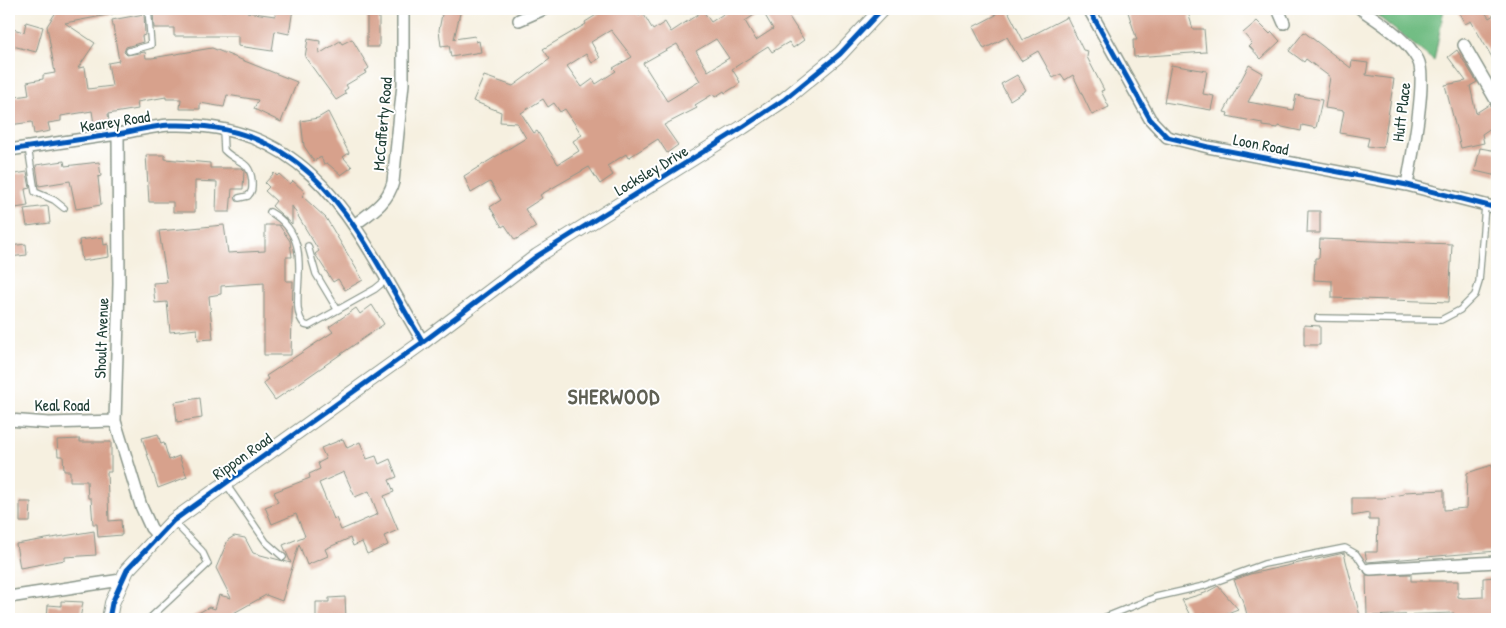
<svg xmlns="http://www.w3.org/2000/svg" width="1506" height="628" viewBox="0 0 1506 628" font-family="'Patrick Hand',sans-serif">
<rect width="100%" height="100%" fill="#fff"/>
<filter id="ink" filterUnits="userSpaceOnUse"><feTurbulence type="fractalNoise" baseFrequency=".02" numOctaves="2"/><feDisplacementMap in="SourceGraphic" scale="10" xChannelSelector="R" yChannelSelector="G"/><feConvolveMatrix kernelMatrix="1 2 1 2 8 2 1 2 1" color-interpolation-filters="sRGB"/></filter>
<filter id="wash" filterUnits="userSpaceOnUse"><feTurbulence type="fractalNoise" baseFrequency=".0096" numOctaves="4" result="noise"/><feDisplacementMap in="SourceGraphic" scale="20" xChannelSelector="R" yChannelSelector="G"/><feGaussianBlur stdDeviation="1.12" result="paint"/><feColorMatrix in="noise" values="0 0 0 0 0 0 0 0 0 0 0 0 0 0 0 0 0 1.4 0 .05"/><feComposite in="paint" operator="in"/></filter>
<g filter="url(#wash)">
<rect width="100%" height="100%" fill="#f6f0e0"/>
<path fill="#72bd84" stroke="#487d5c" d="M1369 9H1444L1434 61 1370 10Z"/>
<g id="blocks">
<path fill="#d7a18c" fill-rule="evenodd" d="M58 9H113V14L65 23 95 43 78 68 85 67 88 89 112 86 108 63 119 61 112 20 144 14 145 35 142 36 143 42 126 47 124 52 127 55 145 52 146 58H152L212 48 297 82 281 122 254 109 258 100 227 95 224 107 200 103V109H180L181 99H166V97L137 102 138 109 108 114 109 121 94 124 92 111 61 116V121L48 123 50 131 34 134 32 122 9 125V98L29 95 27 82 43 79V75L55 73 47 26Z
M196 9 225 11 226 9H247V12L275 16 276 9H293L289 34 275 31 272 51 238 46V36H174V28H154L153 12H196Z
M367 9H379V47H367Z
M443 9H461L454 39 475 36 476 42 479 41 481 52 451 57 449 45 441 46 439 30Z
M606 9H634L639 16 643 13 653 30 665 22 671 32 703 11 711 22 731 9H784L804 40 793 48 789 42 772 52 768 46 732 69 740 82 738 85 725 93 724 91 715 97 713 94 695 105 697 108 664 125 678 145 667 153 658 139 628 158 626 154 607 166 613 175 600 184 589 167 540 195 542 198 525 209 536 227 515 240 505 225 502 227 490 207 501 200 490 182 471 193 464 176 526 138 517 123 500 122 501 112 473 101 484 76 513 86 550 59 543 49 586 24 585 22ZM762 10 773 29 756 40 745 21ZM611 30 632 57 613 68 616 71 596 84 593 79 582 87 567 66 586 54 592 63 600 58 591 42ZM716 39 729 58 708 71 696 51ZM677 44 700 81 667 101 643 63ZM543 99 548 107 554 103 560 112 565 109 582 135 573 141 579 151 558 164 537 131 534 133 521 113Z
M1000 9H1007L1023 40 1067 17 1083 50 1088 51 1087 57 1104 90 1101 91 1109 107 1092 115 1073 75 1065 80 1061 74 1053 78 1038 51 1021 61 1007 37 984 49 973 27 996 15 994 12Z
M1127 9H1187L1193 29H1204L1206 52 1134 57 1133 40H1137Z
M1457 9H1483L1489 18 1494 15 1497 22V66L1471 21 1465 24Z
M1257 21 1270 34 1272 32 1280 41 1261 59 1249 46 1252 43 1243 33Z
M26 22 43 27 36 52 9 45V28L24 32Z
M1304 32 1351 68 1352 61 1368 63 1366 75 1394 79 1383 148 1367 146 1369 138 1340 133 1344 111 1325 108 1330 77 1306 59 1304 62 1289 51Z
M308 39 320 41 319 54 340 41 342 44 352 39 369 68 365 71 366 73 346 85 348 88 344 91 346 94 336 100 305 57Z
M1457 50 1477 82 1470 86 1476 113 1490 104 1497 116V124L1482 134 1484 143 1461 148 1445 85 1466 81 1448 57Z
M1171 65 1207 71 1203 94 1214 96 1211 110 1164 102Z
M1249 65 1263 73 1248 102 1293 110 1296 95 1322 100 1316 128 1302 125 1301 131 1278 126V128L1262 126V123L1227 116 1228 113 1224 112Z
M1017 75 1026 90 1010 100 1001 84Z
M328 112 349 153 343 157 352 167 341 175 327 163 324 164 321 157 314 161 304 146 301 121 318 118Z
M1480 148 1497 151V176L1475 171Z
M146 155H165V159L210 163V168H242L244 170 243 189H232L230 212H216L217 182 195 181V212H173V202H149Z
M64 161 65 166 99 162 101 176 98 177 101 205 76 209 70 181 39 186 36 165Z
M27 172 30 188 25 189 28 206 9 209V175Z
M274 173 277 176 279 174 290 184 293 181 305 192 302 196 326 218 363 280 345 290 338 279 333 282 315 254 319 251 292 206V224L272 206 276 201 265 191 269 187 265 183Z
M48 206 50 223 27 226 24 209Z
M1308 211H1320V233H1307Z
M224 225 228 253 265 251V225H279L290 241 292 257H286V281H293L291 355H264V283L221 286V294L209 296 213 339 198 340 197 329 170 332 167 302 155 303 153 283 167 282 159 231Z
M103 237 104 245 108 244 109 257 82 261 79 240Z
M1320 239 1452 244 1449 302 1332 298V281L1314 280 1315 258H1319Z
M26 244 27 255 9 257V246Z
M372 305 384 324 275 400 263 383 268 379 266 376 333 332 329 327 356 308 360 314Z
M1304 325 1320 326V345H1304Z
M200 398 202 418 177 422 175 402Z
M158 434 161 444 164 443 169 460 179 456 187 477 158 488 142 438Z
M80 439V442H111V472H107L109 521 121 520 122 535 98 537 97 524H93L91 498H88L87 481H70V471H64L63 456H58L57 440Z
M343 439 347 448 360 442 367 459 376 456 379 464 390 459 397 477 389 480 394 492 384 496 398 530 384 536 388 545 367 554 362 542 353 546 350 538 325 549 328 556 307 565 299 544 282 601 266 595 232 614 241 617 240 619H188L209 607 215 609 219 595 231 598 216 568 228 540 234 536 245 538 253 553 291 563 283 545 305 536 296 514 272 524 265 507 278 502 274 492 310 478 309 474 320 469 318 463 326 459 321 448ZM344 472 355 497 369 491 378 514 341 530 336 518 334 519 319 483Z
M1492 465 1494 483H1497V551L1367 562 1365 552H1377L1378 520H1369V513L1352 516V498H1383L1404 494V492L1444 490V510L1466 508 1467 473Z
M20 502H31L30 522H20Z
M94 531 96 555 65 557V560L20 568 16 544Z
M1344 553 1360 616H1351L1352 619H1248L1245 607 1234 580 1250 574Z
M1411 574V581H1458V597L1463 598 1483 597V578L1497 577V619H1455L1454 613 1367 616 1366 575Z
M1218 586 1238 609 1225 614 1227 619H1208L1205 613 1192 619 1182 600 1205 593Z
M345 597 346 619H316V602H329V598Z
M61 601 83 602 80 619H47L48 605 61 606Z"/>
</g>
</g>
<g filter="url(#ink)">
<use href="#blocks" fill-opacity="0" stroke="#8a968a" stroke-width="1"/>
<g fill="none" stroke-linecap="round" stroke-linejoin="round">
<defs>
<path id="service" d="M129 51 151 45 148 9
M223 130 224 150C237 164 250 159 252 181 252 187 253 191 248 196L239 198
M28 147 35 192 54 200 64 208
M270 212C323 242 283 304 305 325L309 326 375 289 386 280
M308 246 316 274 337 309
M1318 318 1441 320 1460 310 1475 295 1479 282 1485 205
M226 484 266 542 283 557
M149 619 208 564 202 551 173 521
M1101 619 1156 597 1204 586 1264 564 1345 548 1356 554 1364 566 1370 569"/>
<path id="minor" d="M1089 9 1150 119 1167 137 1208 147 1407 185 1497 208
M1278 9 1284 23
M1361 9C1381 23 1406 38 1418 60 1428 79 1411 161 1407 185
M519 20 544 9
M1464 45 1497 102
M118 134 119 284 115 421 141 506 151 528 158 536
M9 150C45 145 81 139 117 134 135 131 153 126 170 125 318 121 358 234 423 342
M354 225C370 213 388 203 393 182L403 84V9
M9 420 49 423 115 421
M1370 569 1497 562
M9 597 121 580"/>
<path id="tertiary" d="M109 619 112 603 127 570 173 521 423 342 537 256 743 127 785 99 840 54 882 9"/>
</defs>
<use href="#service" stroke="#8a968a" stroke-width="8"/>
<use href="#minor" stroke="#8a968a" stroke-width="14"/>
<use href="#tertiary" stroke="#8a968a" stroke-width="16"/>
<use href="#service" stroke="#fff" stroke-width="5.5"/>
<use href="#minor" stroke="#fff" stroke-width="11"/>
<use href="#tertiary" stroke="#fff" stroke-width="14"/>
<defs>
<path id="cycleway" d="M1089 9 1150 119 1167 137 1208 147 1407 185 1497 208
M9 150C45 145 81 139 117 134 135 131 153 126 170 125 318 121 358 234 423 342
M109 619 112 603 127 570 173 521 423 342 537 256 743 127 785 99 840 54 882 9"/>
</defs>
<use href="#cycleway" stroke="#fff" stroke-width="8"/>
<use href="#cycleway" stroke="#0057b8" stroke-width="5"/>
</g>
</g>
<g text-anchor="middle" stroke-width="4" stroke-linejoin="round" paint-order="stroke">
<g font-size="16" fill="#1f3d34" stroke="#fff">
<text transform="translate(1401 112) rotate(-83)" y="6">Hutt Place</text>
<text transform="translate(115 121) rotate(-9)" y="6">Kearey Road</text>
<text transform="translate(382 124) rotate(-85)" y="6">McCafferty Road</text>
<text transform="translate(1261 144) rotate(11)" y="6">Loon Road</text>
<text transform="translate(651 170) rotate(-31)" y="6">Locksley Drive</text>
<text transform="translate(101 338) rotate(-88)" y="6">Shoult Avenue</text>
<text x="62" y="411">Keal Road</text>
<text transform="translate(242 456) rotate(-35)" y="6">Rippon Road</text>
</g>
<g font-size="21" font-weight="bold" letter-spacing="1" fill="#5f6053" stroke="#fff">
<text x="614" y="404">SHERWOOD</text>
</g>
</g>
<rect width="1506" height="628" fill="none" stroke="#fff" stroke-width="30"/>
</svg>
